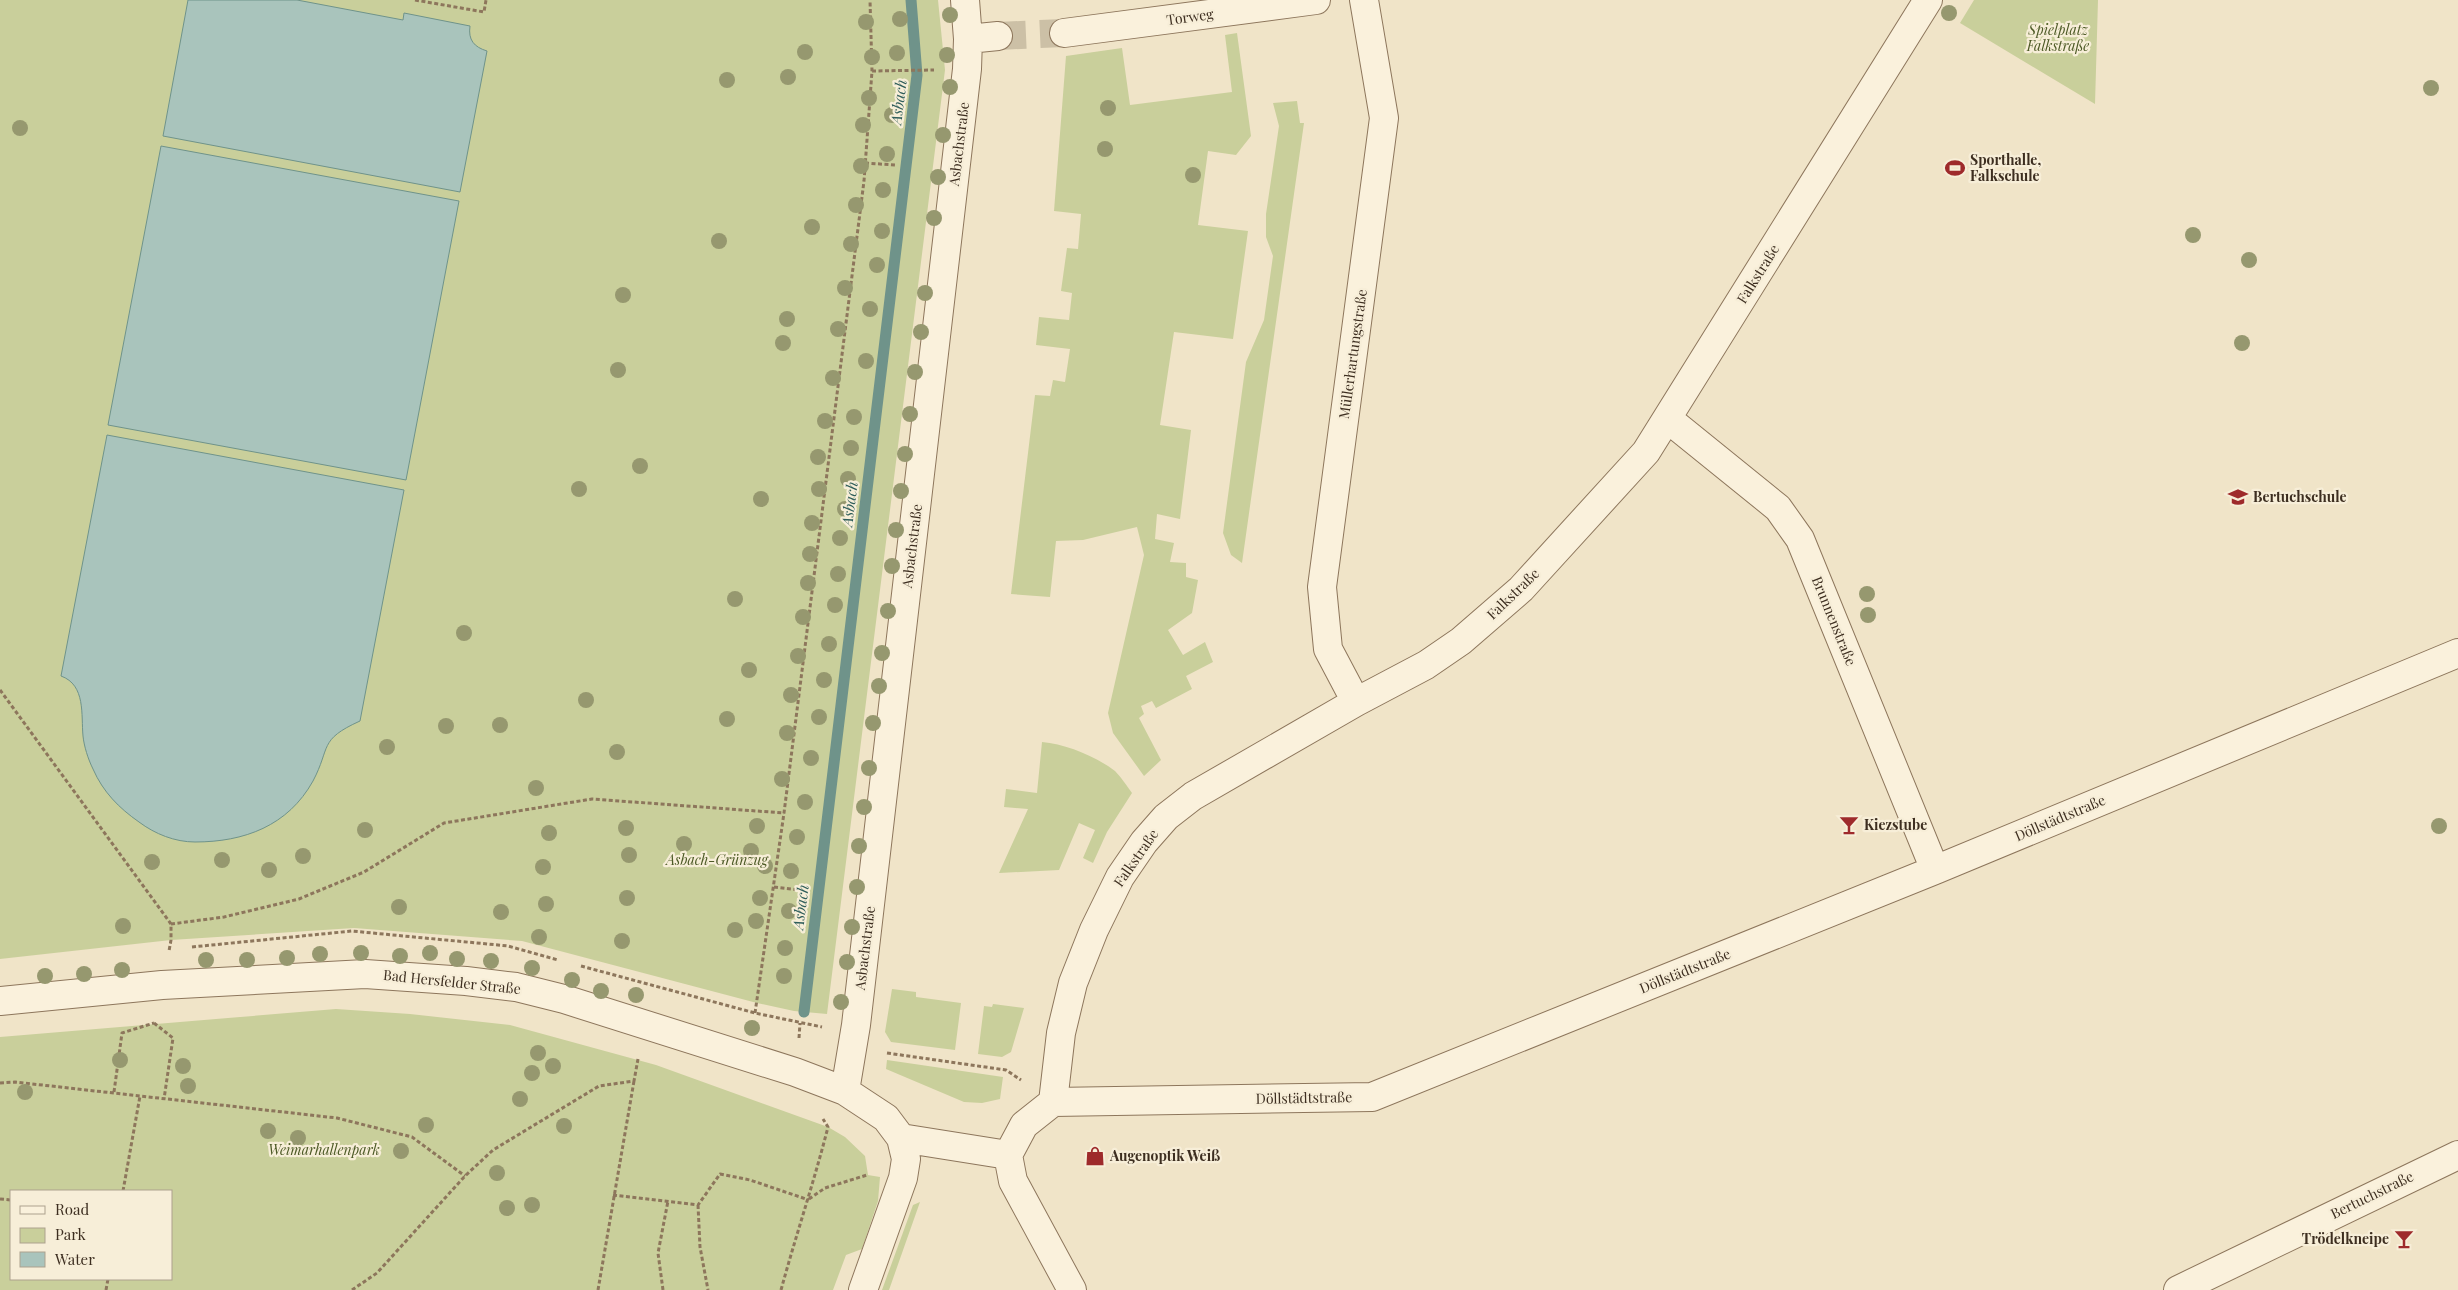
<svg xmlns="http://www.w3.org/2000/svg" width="2458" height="1290" viewBox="0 0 2458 1290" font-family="'Playfair Display',serif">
<rect width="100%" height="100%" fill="#f0e4c8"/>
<path fill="#c9cf9b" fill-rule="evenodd" d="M0 0H938L945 70 827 1014 794 1011 757 1003 522 941 354 928 171 940 0 959Z
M1974 0H2098L2095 104 1960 23Z
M1237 33 1251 136 1236 155 1208 151 1198 225 1248 231 1233 339 1174 332 1160 425 1191 430 1180 519 1157 514 1155 539 1174 543 1170 562 1186 563V577L1198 580 1192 613 1168 630 1183 655 1205 642 1213 662 1186 676 1192 689 1156 708 1152 701 1141 706 1144 714 1139 718 1161 760 1144 776 1113 733 1108 713 1144 555 1137 527 1083 540 1056 541 1050 597 1011 594 1035 395 1050 396 1053 380 1065 382 1070 349 1036 345 1039 317 1069 320 1072 293 1061 291 1067 248 1078 249 1081 214 1054 211 1066 56 1122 48 1130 105 1232 92 1225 35Z
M1297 101 1300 123H1304L1242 563 1231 555 1223 533 1246 362 1264 320 1273 256 1266 237V214L1279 126 1273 103Z
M1042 742C1066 744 1095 756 1115 771 1121 777 1127 786 1132 793L1107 832 1093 863 1083 858 1095 830 1079 823 1059 870 999 873 1028 809 1004 807 1006 789 1037 793Z
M892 989 916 992V997L961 1003 955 1050 891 1042 885 1032Z
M993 1004 1024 1008 1011 1052 1002 1057 978 1054 984 1006 992 1007Z
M336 1009 410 1014 510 1025 656 1065 828 1127 845 1137 865 1156 868 1175 880 1177 878 1201 862 1249 846 1255 833 1290H0V1037ZM171 1191V1279H11V1191Z
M887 1060 1003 1077 1000 1099 982 1103 964 1102 886 1069Z
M920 1202 889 1290H882L913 1205Z"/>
<path fill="#a9c4bc" stroke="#6f938a" d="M188 0H297L403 20 404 13 470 26C468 40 474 47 487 51L460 192 163 136Z
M161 146 459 201 406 480 108 425Z
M107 435 404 490 360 721C318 740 331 747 313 781 288 826 244 842 195 842 175 842 155 834 139 822 119 808 103 792 93 769 88 759 84 746 83 736 81 715 86 685 61 676Z"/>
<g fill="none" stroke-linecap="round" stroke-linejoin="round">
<path stroke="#6f938a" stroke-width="11" d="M804 1012 917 75 911 0"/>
<path stroke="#ccc0a6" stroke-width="28" stroke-dasharray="28 14" stroke-linecap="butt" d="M998 36 1064 33"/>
<defs>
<path id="street" d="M1064 33 1316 0
M968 39 998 36
M1668 419 1778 508 1800 539 1935 870
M1356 702 1328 649 1322 587 1384 118 1364 0
M0 1001 162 985 365 974 466 981 516 987 564 999 795 1072 845 1091 886 1118 901 1138 906 1159 903 1178 863 1290
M845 1091 856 1025 967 69 968 39 965 0
M1053 1102 1061 1033 1073 983 1094 930 1120 877 1144 842 1166 817 1193 796 1356 702 1426 665 1461 641 1521 589 1646 452 1928 0
M901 1138 1008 1155
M1008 1155 1024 1125 1053 1102 1372 1097 1935 870 2458 653
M1008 1155 1013 1181 1072 1290
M2178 1290 2458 1155"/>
</defs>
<use href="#street" stroke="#8d765c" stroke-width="30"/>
<path stroke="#8d765c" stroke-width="3" stroke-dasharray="4 2.5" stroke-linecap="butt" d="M415 0 484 12 486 0
M872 71 934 70
M865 163 895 165
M0 690 171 924V940L169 951
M774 887 807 891
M171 924 224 917 299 899 364 872 444 823 592 799 784 813
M192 947 352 931 508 946 558 960
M581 966 755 1013 822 1027
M755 1013 784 813 864 181 872 71 870 0
M154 1023 173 1038 164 1099
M799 1038 800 1023
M887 1053 1006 1070 1021 1080
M0 1083 15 1082 337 1118 412 1137 465 1176
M114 1092 122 1033 154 1023
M123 1191 140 1096
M613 1195 698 1205 720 1174 750 1180 809 1200
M0 1199 11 1200
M809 1199 825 1188 867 1175
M698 1205 700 1247 708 1290
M106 1290 108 1279
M352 1290 377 1273 465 1176 493 1150 599 1086 634 1081 638 1059
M598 1290 634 1081
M663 1290 658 1253 668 1201
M781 1290C796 1235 814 1182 828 1127L823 1119"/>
<use href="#street" stroke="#faf1dc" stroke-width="28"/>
</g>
<g fill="#96986f">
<circle cx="1949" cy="13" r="8"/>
<circle cx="950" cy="15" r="8"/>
<circle cx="900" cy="19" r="8"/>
<circle cx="866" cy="22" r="8"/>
<circle cx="805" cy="52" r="8"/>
<circle cx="897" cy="53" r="8"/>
<circle cx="947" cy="55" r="8"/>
<circle cx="872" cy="57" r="8"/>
<circle cx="788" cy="77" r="8"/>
<circle cx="727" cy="80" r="8"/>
<circle cx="950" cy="87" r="8"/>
<circle cx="2431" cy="88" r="8"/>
<circle cx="869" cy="98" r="8"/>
<circle cx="1108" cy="108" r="8"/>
<circle cx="892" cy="115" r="8"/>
<circle cx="863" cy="125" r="8"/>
<circle cx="20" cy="128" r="8"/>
<circle cx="943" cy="135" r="8"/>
<circle cx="1105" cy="149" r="8"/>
<circle cx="887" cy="154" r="8"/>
<circle cx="861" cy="166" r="8"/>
<circle cx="1193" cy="175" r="8"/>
<circle cx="938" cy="177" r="8"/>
<circle cx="883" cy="190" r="8"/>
<circle cx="856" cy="205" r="8"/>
<circle cx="934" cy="218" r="8"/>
<circle cx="812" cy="227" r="8"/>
<circle cx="882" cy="231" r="8"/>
<circle cx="2193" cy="235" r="8"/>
<circle cx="719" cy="241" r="8"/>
<circle cx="851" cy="244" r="8"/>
<circle cx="2249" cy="260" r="8"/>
<circle cx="877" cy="265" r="8"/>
<circle cx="845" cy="288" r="8"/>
<circle cx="925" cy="293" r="8"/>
<circle cx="623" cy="295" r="8"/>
<circle cx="870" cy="309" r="8"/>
<circle cx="787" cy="319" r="8"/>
<circle cx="838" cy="329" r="8"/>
<circle cx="921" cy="332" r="8"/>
<circle cx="783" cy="343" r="8"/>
<circle cx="2242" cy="343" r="8"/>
<circle cx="866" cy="361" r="8"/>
<circle cx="618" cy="370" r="8"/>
<circle cx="915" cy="372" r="8"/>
<circle cx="833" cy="378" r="8"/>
<circle cx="910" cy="414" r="8"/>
<circle cx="854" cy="417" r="8"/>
<circle cx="825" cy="421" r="8"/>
<circle cx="851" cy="448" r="8"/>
<circle cx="905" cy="454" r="8"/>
<circle cx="818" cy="457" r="8"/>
<circle cx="640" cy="466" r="8"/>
<circle cx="848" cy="479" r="8"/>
<circle cx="579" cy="489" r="8"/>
<circle cx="819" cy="489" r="8"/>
<circle cx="901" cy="491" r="8"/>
<circle cx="761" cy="499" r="8"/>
<circle cx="845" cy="509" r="8"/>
<circle cx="812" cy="523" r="8"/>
<circle cx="896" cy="530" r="8"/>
<circle cx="840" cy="538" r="8"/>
<circle cx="810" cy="554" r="8"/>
<circle cx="892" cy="566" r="8"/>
<circle cx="838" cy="574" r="8"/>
<circle cx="808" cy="583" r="8"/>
<circle cx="1867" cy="594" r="8"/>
<circle cx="735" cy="599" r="8"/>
<circle cx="835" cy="605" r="8"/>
<circle cx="888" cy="611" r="8"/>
<circle cx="1868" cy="615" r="8"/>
<circle cx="803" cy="617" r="8"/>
<circle cx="464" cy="633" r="8"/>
<circle cx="829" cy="644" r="8"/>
<circle cx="882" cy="653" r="8"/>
<circle cx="798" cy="656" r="8"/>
<circle cx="749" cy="670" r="8"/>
<circle cx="824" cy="680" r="8"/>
<circle cx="879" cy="686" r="8"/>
<circle cx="791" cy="695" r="8"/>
<circle cx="586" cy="700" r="8"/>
<circle cx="819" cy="717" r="8"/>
<circle cx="727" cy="719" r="8"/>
<circle cx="873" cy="723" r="8"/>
<circle cx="500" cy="725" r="8"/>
<circle cx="446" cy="726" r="8"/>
<circle cx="787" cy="733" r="8"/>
<circle cx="387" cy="747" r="8"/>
<circle cx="617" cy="752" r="8"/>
<circle cx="811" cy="758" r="8"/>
<circle cx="869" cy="768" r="8"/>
<circle cx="782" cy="779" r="8"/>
<circle cx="536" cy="788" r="8"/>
<circle cx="805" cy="802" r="8"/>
<circle cx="864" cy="807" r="8"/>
<circle cx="757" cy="826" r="8"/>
<circle cx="2439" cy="826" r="8"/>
<circle cx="626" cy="828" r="8"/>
<circle cx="365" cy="830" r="8"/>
<circle cx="549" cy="833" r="8"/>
<circle cx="797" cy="837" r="8"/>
<circle cx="684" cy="844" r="8"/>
<circle cx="859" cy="846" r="8"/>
<circle cx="751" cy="851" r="8"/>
<circle cx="629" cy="855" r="8"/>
<circle cx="303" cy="856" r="8"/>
<circle cx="222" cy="860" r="8"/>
<circle cx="152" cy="862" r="8"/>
<circle cx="765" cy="866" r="8"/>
<circle cx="543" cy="867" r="8"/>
<circle cx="269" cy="870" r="8"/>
<circle cx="791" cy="871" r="8"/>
<circle cx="857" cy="887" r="8"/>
<circle cx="627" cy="898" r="8"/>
<circle cx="760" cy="898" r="8"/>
<circle cx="546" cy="904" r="8"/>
<circle cx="399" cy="907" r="8"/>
<circle cx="789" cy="911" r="8"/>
<circle cx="501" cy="912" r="8"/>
<circle cx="756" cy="921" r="8"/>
<circle cx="123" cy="926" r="8"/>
<circle cx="852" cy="927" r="8"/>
<circle cx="735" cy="930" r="8"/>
<circle cx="539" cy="937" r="8"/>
<circle cx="622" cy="941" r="8"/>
<circle cx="785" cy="948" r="8"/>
<circle cx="361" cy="953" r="8"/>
<circle cx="430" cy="953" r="8"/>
<circle cx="320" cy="954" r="8"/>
<circle cx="400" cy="956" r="8"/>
<circle cx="287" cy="958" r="8"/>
<circle cx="457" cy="959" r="8"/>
<circle cx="206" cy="960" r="8"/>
<circle cx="247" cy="960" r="8"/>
<circle cx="491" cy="961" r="8"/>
<circle cx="847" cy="962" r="8"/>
<circle cx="532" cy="968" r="8"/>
<circle cx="122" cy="970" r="8"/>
<circle cx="84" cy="974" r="8"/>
<circle cx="45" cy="976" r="8"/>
<circle cx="784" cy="976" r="8"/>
<circle cx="572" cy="980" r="8"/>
<circle cx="601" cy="991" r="8"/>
<circle cx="636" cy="995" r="8"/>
<circle cx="841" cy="1002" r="8"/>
<circle cx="752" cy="1028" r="8"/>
<circle cx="538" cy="1053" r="8"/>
<circle cx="120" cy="1060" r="8"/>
<circle cx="183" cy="1066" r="8"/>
<circle cx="553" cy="1066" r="8"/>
<circle cx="532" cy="1073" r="8"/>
<circle cx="188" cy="1086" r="8"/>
<circle cx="25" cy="1092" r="8"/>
<circle cx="520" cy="1099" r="8"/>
<circle cx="426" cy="1125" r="8"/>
<circle cx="564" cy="1126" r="8"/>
<circle cx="268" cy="1131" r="8"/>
<circle cx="298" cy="1138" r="8"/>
<circle cx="401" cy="1151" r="8"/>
<circle cx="497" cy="1173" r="8"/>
<circle cx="532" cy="1205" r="8"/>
<circle cx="507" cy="1208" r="8"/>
</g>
<defs>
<symbol id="stadium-bare" viewBox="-9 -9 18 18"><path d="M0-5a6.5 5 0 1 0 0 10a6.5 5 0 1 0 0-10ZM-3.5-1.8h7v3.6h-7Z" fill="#9e2a2b" stroke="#f7eed8" stroke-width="2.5" paint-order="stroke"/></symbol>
<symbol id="school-bare" viewBox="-9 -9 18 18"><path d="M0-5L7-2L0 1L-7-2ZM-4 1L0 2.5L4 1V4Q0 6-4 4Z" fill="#9e2a2b" stroke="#f7eed8" stroke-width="2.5" paint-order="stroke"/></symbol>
<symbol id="bar-bare" viewBox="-9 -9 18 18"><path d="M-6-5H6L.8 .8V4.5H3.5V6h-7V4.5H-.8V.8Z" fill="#9e2a2b" stroke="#f7eed8" stroke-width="2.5" paint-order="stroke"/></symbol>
<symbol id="shop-bare" viewBox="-9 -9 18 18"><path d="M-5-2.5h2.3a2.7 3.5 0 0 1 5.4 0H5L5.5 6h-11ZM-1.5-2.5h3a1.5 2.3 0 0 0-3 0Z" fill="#9e2a2b" stroke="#f7eed8" stroke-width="2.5" paint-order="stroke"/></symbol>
</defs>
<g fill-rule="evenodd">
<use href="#stadium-bare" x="1941" y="154" width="28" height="28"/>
<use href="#school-bare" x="2224" y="483" width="28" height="28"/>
<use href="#bar-bare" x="1835" y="811" width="28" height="28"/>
<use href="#shop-bare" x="1081" y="1142" width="28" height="28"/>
<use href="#bar-bare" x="2390" y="1225" width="28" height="28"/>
</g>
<g text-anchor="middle" stroke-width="4.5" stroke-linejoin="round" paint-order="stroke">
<g font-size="14" fill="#3d2e20" stroke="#f7eed8">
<text transform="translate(1190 17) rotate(-8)" y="5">Torweg</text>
<text transform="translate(959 144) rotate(-83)" y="5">Asbachstraße</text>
<text transform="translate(1758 274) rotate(-58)" y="5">Falkstraße</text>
<text transform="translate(1353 354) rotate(-82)" y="5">Müllerhartungstraße</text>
<text transform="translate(912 546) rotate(-83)" y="5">Asbachstraße</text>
<text transform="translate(1513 594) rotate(-44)" y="5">Falkstraße</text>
<text transform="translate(1834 621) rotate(68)" y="5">Brunnenstraße</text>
<text transform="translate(2060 818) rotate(-23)" y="5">Döllstädtstraße</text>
<text transform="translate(1136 858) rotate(-55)" y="5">Falkstraße</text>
<text transform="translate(865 948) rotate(-83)" y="5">Asbachstraße</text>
<text transform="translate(1685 971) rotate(-22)" y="5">Döllstädtstraße</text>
<text transform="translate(452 982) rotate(6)" y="5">Bad Hersfelder Straße</text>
<text transform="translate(1304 1098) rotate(-1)" y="5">Döllstädtstraße</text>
<text transform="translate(2372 1195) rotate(-26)" y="5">Bertuchstraße</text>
</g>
<g font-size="14" font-style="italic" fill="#4d5a26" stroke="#f7eed8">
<text x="2058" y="35">Spielplatz<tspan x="2058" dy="16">Falkstraße</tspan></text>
<text x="717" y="865">Asbach-Grünzug</text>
<text x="324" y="1155">Weimarhallenpark</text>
</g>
<g font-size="14" font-weight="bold" fill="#3d2e20" stroke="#f7eed8" text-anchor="start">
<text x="1970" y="165">Sporthalle,<tspan x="1970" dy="16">Falkschule</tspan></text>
<text x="2253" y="502">Bertuchschule</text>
<text x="1864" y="830">Kiezstube</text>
<text x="1110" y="1161">Augenoptik Weiß</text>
<text x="2389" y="1244" text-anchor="end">Trödelkneipe</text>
</g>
<g font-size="15" font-style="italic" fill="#2f5d5a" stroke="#f7eed8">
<text transform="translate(899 102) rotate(-83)" y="5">Asbach</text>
<text transform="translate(850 504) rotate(-83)" y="5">Asbach</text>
<text transform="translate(801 907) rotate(-83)" y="5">Asbach</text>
</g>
</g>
<rect x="10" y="1190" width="162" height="90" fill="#f7eed8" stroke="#ada18e"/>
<rect x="20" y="1206" width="25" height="8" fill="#faf1dc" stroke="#ada18e"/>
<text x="55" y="1215" font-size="15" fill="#3d2e20">Road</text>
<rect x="20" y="1228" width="25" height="15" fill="#c9cf9b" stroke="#ada18e"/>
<text x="55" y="1240" font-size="15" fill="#3d2e20">Park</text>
<rect x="20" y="1252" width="25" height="15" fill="#a9c4bc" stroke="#ada18e"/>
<text x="55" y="1265" font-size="15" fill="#3d2e20">Water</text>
</svg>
